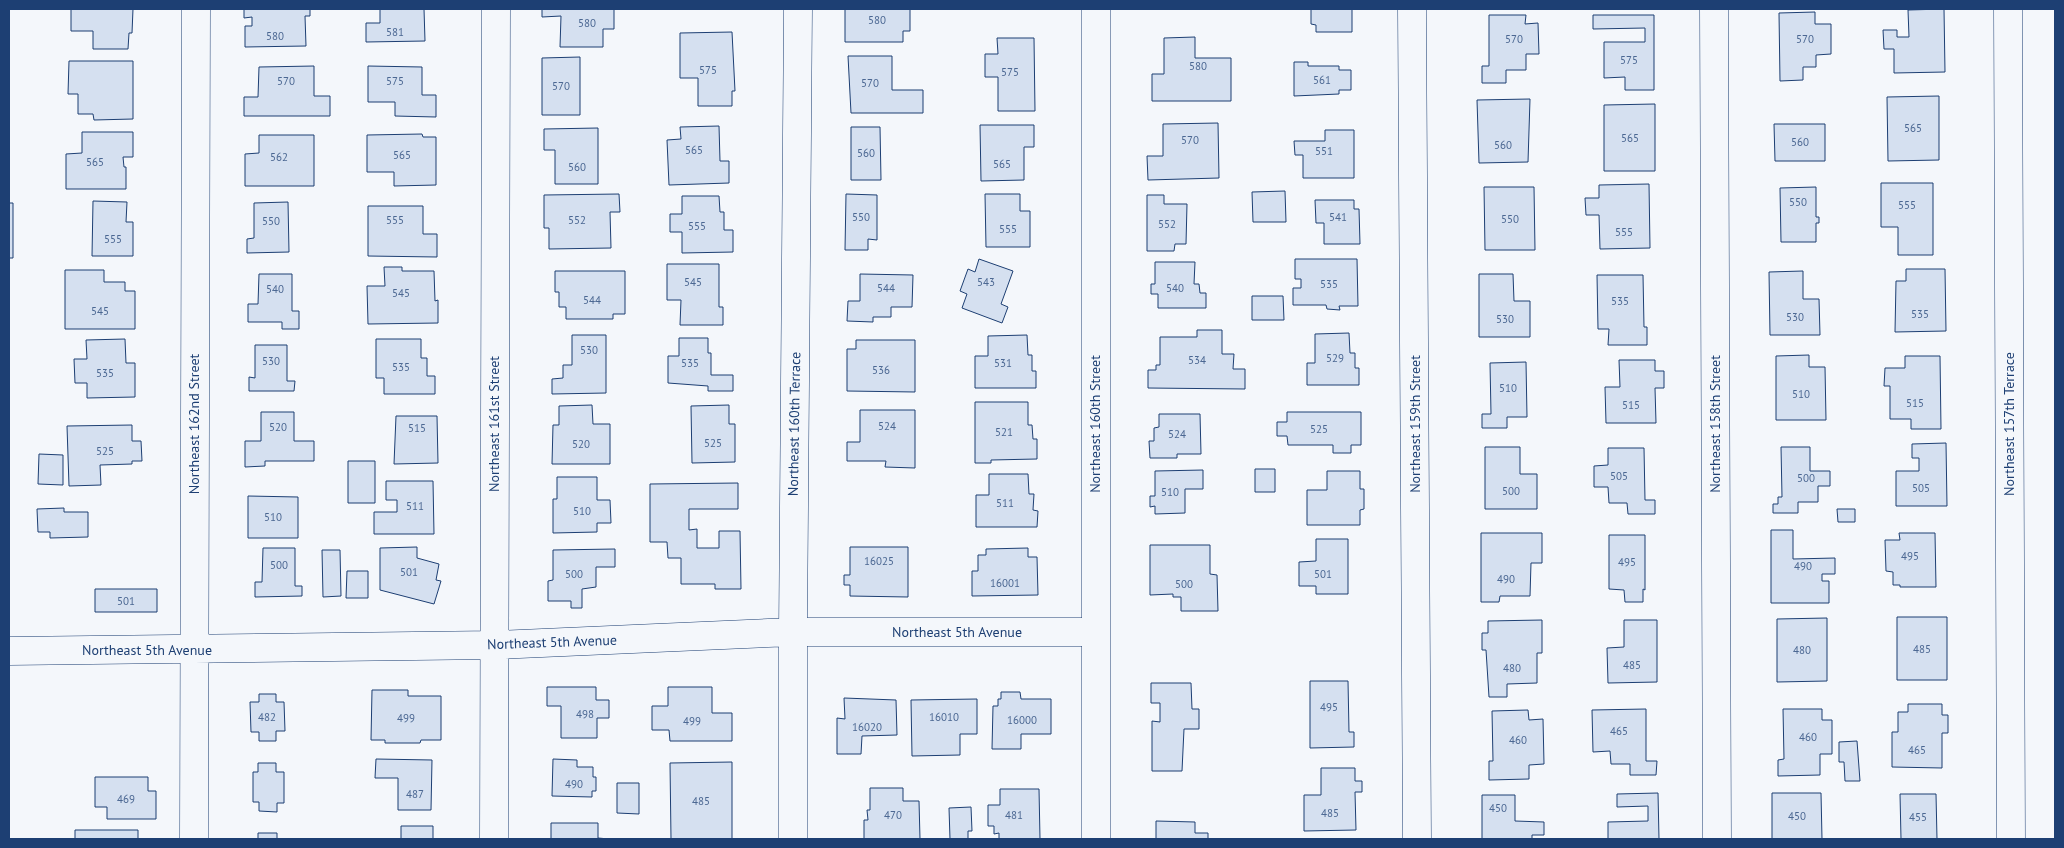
<svg xmlns="http://www.w3.org/2000/svg" width="2064" height="848" viewBox="0 0 2064 848" font-family="'PT Sans',sans-serif">
<rect width="100%" height="100%" fill="#f4f7fb"/>
<path fill="#d5e0f0" stroke="#1d3f73" d="M71 9H133L132 33H129L128 49H93V31H71Z
M244 9H310V16H305L306 46 245 47V26H252V17L244 18Z
M380 9H424L425 41 366 42V23H380Z
M542 9H614V29H603V47H560L561 16 542 17Z
M845 9H910V31H903V42H845Z
M1311 9H1352V32H1316V25L1311 24Z
M1944 9 1945 72 1894 73V49H1884L1883 30H1897V37H1909L1908 10Z
M1815 12V24H1831V54L1816 55V67H1803V80L1780 81 1779 13Z
M1489 15H1526L1525 24 1538 23 1539 54H1526V70H1506V83H1482V66H1489Z
M1593 15H1654V90H1625V77L1604 78V42H1645V28L1593 29Z
M732 32 735 91H732V106H698V78H680V33Z
M1195 37V58H1231V101H1152V74H1164V38Z
M997 38H1034L1035 111H998V77H985V54H998Z
M848 56H892V90H923V113H851Z
M580 57V115H542V58Z
M69 61H133V119L94 120 93 114H78V94H68Z
M1294 62H1308V66H1339V70H1351V90H1339V94L1294 96Z
M314 66V96H330V116H244V97H258L259 67Z
M368 66 422 67V95H436V117L395 116V102H368Z
M1939 96V160L1888 161 1887 97Z
M1530 99 1528 162 1479 163 1477 100Z
M1655 104V171H1604V105Z
M1218 123 1219 178 1148 180 1147 156H1163V124Z
M1774 124H1825V161H1775Z
M980 125H1034V147H1024V180L981 181Z
M719 126 720 161H729V183L669 185 667 140 681 139 680 127Z
M851 127H880L881 180H851Z
M598 128V184H555V150H544V129Z
M1325 130H1354V178H1303V155H1295L1294 141H1325Z
M82 132H133V157H123L124 167H126V189H66V154L82 153Z
M422 134 423 137H436V185L394 186V172H367V135Z
M259 135H314V186H245V154L259 153Z
M1881 183H1933V255H1898V227H1881Z
M1649 184 1650 248 1600 249 1599 215H1586L1585 198H1599V185Z
M1484 187H1534L1535 250H1485Z
M1816 187V217H1819V223H1816V242H1781L1780 188Z
M1285 191 1286 222H1253L1252 192Z
M619 194 620 212H610L611 248 549 249V228H544V195Z
M846 194 877 195V240L868 239V250H845Z
M985 194H1020V211H1030V247H986Z
M1147 195H1164V204H1187L1186 244H1175L1174 251H1147Z
M682 196H719L720 212H724V230H733V252L682 253V232H670V214H682Z
M1315 200H1354V209H1359L1360 244H1324V223H1316Z
M93 201 127 202 126 222H133V256H92Z
M288 202 289 252 247 253V239L254 238V203Z
M9 203H13V258H9Z
M368 206H423V234H437V257L368 256Z
M979 259 1013 271 1001 304 1008 307 1002 323 962 308 967 294 960 291 968 269 975 272Z
M1295 259H1357L1358 306H1339L1340 310 1327 309 1326 305H1293V288H1301V279H1295Z
M1155 262H1195L1194 284H1199L1200 293H1206V308H1158V294H1151V284H1155Z
M667 264H719V307H723V325H680L681 300H667Z
M384 267H402V271H434L435 301 438 300V323L368 324 367 286H385Z
M1906 269H1945L1946 331 1895 332 1896 281H1906Z
M65 270H104V282H125V291H135V329H65Z
M555 271H625V314H613V319H566V307H559V292H555Z
M1803 271V299H1819L1820 335H1770L1769 272Z
M259 274H292V311H299V329H282V322H248V304H258Z
M860 274 913 275 912 307H891V317H873V322L847 321 848 301H860Z
M1479 274H1513L1514 301H1530V337H1479Z
M1597 275H1643L1644 327H1647V345H1608L1609 329H1598Z
M1252 296H1283L1284 320H1252Z
M1197 330H1222V354H1234L1233 369H1245V389L1148 388V370H1156V365H1160V337H1197Z
M1349 333 1350 353H1355V368H1359V385H1307V363H1315V334Z
M572 335H606V393L552 394V379L563 378V365H572Z
M1027 335 1028 355H1032V371H1036V388H975V356H988V336Z
M679 338H708V353H711V375H733V391H708V386L668 383V356H679Z
M125 339 126 363H135V397L87 398V383H75L74 359H87L86 340Z
M376 339H421V358H427V376H435V394H384V378H376Z
M856 340H915V392L847 391V349H856Z
M255 345H287V381H295L294 391H249V377L255 378Z
M1809 355V367H1825L1826 420H1776V356Z
M1905 356H1940L1941 429H1911V419H1890V386H1884L1885 368H1905Z
M1619 360H1655V371H1664V388H1655L1656 423H1606L1605 387H1620Z
M1526 362 1527 417H1507V428H1482V414H1491L1490 363Z
M975 402H1028V425H1032L1033 439H1037V459L991 460V463H975Z
M592 405 593 424H610V464H552L553 425H559V406Z
M729 405V424H735V462L692 463 691 406Z
M860 410H915V468L885 467 886 461H847V442H860Z
M261 412H294V441H314V461H265V466L245 467V441H261Z
M1287 412H1361V445H1351V453H1333V445H1288L1287 436H1277V422H1287Z
M1159 414H1200L1201 454H1177V458H1150L1149 441H1154V428L1159 427Z
M396 416H437L438 463 394 464Z
M132 425V441H141L142 461H132V464L100 465 101 485 69 486 67 426Z
M1946 443 1947 506H1896V471H1919V458H1912V444Z
M1485 447H1520V474H1537V509H1485Z
M1781 447H1810V471H1830V486H1818V502H1798V513H1773V504H1778V497H1782Z
M1608 448H1644L1645 500H1655V514H1628L1627 503H1609L1608 487H1594V466L1608 465Z
M39 454 63 455V485L38 484Z
M348 461H375V503H348Z
M1255 469H1275V492H1255Z
M1203 470V489H1185V513L1155 514V506L1150 507V496H1155V471Z
M1327 471H1360V489H1364V509L1360 510V525H1307V490H1327Z
M989 474H1028L1029 494H1034L1033 510 1038 511 1037 527H976V495H989Z
M557 477H597V500H610L611 523H597V532L553 533V499H557Z
M386 481H433L434 534H374V512H397V500H386Z
M738 483V509H689V530L697 529V548H719V531H740L741 589H715V584H681V558H668L667 542H650V484Z
M248 496 298 497V538H248Z
M64 508V512H88V537L50 538V532H38L37 509Z
M1837 509H1855V522H1838Z
M1771 530H1793V559L1835 558V574H1822V581H1829V603H1771Z
M1481 533H1542V563H1531L1530 596H1500L1499 602H1481Z
M1899 533H1935L1936 587H1900V585H1893V572L1886 571 1885 540H1900Z
M1609 535H1645V590L1643 589V602H1625L1624 590 1609 589Z
M1316 539H1348V594H1316V586H1299V562L1316 561Z
M1150 545H1210V574L1217 575 1218 611H1181V597H1173V594L1150 595Z
M417 547V558L439 564 436 580 441 581 434 604 380 590V548Z
M850 547H908V597L850 596V585H844V575H850Z
M263 548H295V586H302V596L255 597V582H262Z
M1028 548V557H1037L1038 595 972 596V571H978V555H986V549Z
M615 549V567H596V587L582 589V608H571V601H548V581L553 580V550Z
M322 550H340L341 596 323 597Z
M347 571H368V598H346Z
M95 589H157V612H95Z
M1897 617H1947V680H1897Z
M1827 618V681L1777 682V619Z
M1542 620V653H1537V683L1507 684V697H1489L1486 650H1482V633H1488V621Z
M1624 620H1657V682L1608 683 1607 648 1624 647Z
M1310 681H1348L1349 732H1354V747L1310 748Z
M1151 683H1191L1192 709H1199V729H1184L1182 771H1152V721L1160 722V703H1151Z
M547 687H596V700H609V718H597V738H561V706H547Z
M668 687H712V713H732V741H670L669 730H652V706H668Z
M372 690H408V696H441V740H421L420 743H385V740H371Z
M1001 692H1020L1021 699H1051V734H1021V749H992L993 706H998V699H1001Z
M259 694H276V702H284L285 731H276V741H259V732H251L250 702H259Z
M844 698 896 700 897 735 862 736 861 754H837V718L845 719Z
M977 699V734H960V755L912 756 911 700Z
M1908 704H1942V715H1948V733H1942V768L1892 767V732H1898V712H1908Z
M1646 709V761H1657L1656 775H1630V764H1611L1610 751 1593 752 1592 710Z
M1783 709H1822V720H1832V754H1820V775L1778 776V760L1784 759Z
M1528 710 1529 720 1543 719 1544 764 1529 765V779L1489 780V761H1493L1492 711Z
M1857 741 1860 781H1845L1844 762H1839V742Z
M376 759 432 760 431 810H398V778H375Z
M553 759 577 760V767H593V777H596V791H592V797L552 796Z
M732 762V839H671L670 763Z
M258 763H276V772H284V803H277V812L259 811V802H253V772H258Z
M1321 768H1355V781H1362V792H1355L1356 830 1304 831V795H1321Z
M95 777H148V791H156V819H107V807H95Z
M617 783H639V814L617 813Z
M870 788H903V801H919L920 839H864V820H868L867 810H870Z
M1000 789H1039L1040 839H999V833L994 834V826H988V805H1000Z
M1658 793 1659 839H1608V822L1648 821V806L1617 807V794Z
M1772 793H1821L1822 839H1772Z
M1900 794H1936L1937 839H1901Z
M1482 795H1515V821L1544 822V835H1532V839H1482Z
M971 807 972 831H968V839H950L949 808Z
M1156 821 1195 822V833H1208V839H1156Z
M551 823H598V838L609 839H551Z
M401 826H433V839H401Z
M75 830H138V839H75Z
M258 833H277V839H258Z"/>
<g fill="none" stroke-linecap="round" stroke-linejoin="round">
<defs>
<path id="minor" d="M1096 9V839
M1412 9 1417 839
M1714 9 1717 839
M2008 9 2011 839
M9 651 494 645 793 632H1095
M194 839 196 9
M494 839 496 9
M793 839V632L798 9"/>
</defs>
<use href="#minor" stroke="#1d3f73" stroke-width="29"/>
<use href="#minor" stroke="#f4f7fb" stroke-width="28"/>
</g>
<g text-anchor="middle" stroke-width="4" stroke-linejoin="round" paint-order="stroke">
<g font-size="11" fill="#4b6792">
<text x="877" y="24">580</text>
<text x="587" y="27">580</text>
<text x="395" y="36">581</text>
<text x="275" y="40">580</text>
<text x="1514" y="43">570</text>
<text x="1805" y="43">570</text>
<text x="1629" y="64">575</text>
<text x="1198" y="70">580</text>
<text x="708" y="74">575</text>
<text x="1010" y="76">575</text>
<text x="1322" y="84">561</text>
<text x="286" y="85">570</text>
<text x="395" y="85">575</text>
<text x="870" y="87">570</text>
<text x="561" y="90">570</text>
<text x="1913" y="132">565</text>
<text x="1630" y="142">565</text>
<text x="1190" y="144">570</text>
<text x="1800" y="146">560</text>
<text x="1503" y="149">560</text>
<text x="694" y="154">565</text>
<text x="1324" y="155">551</text>
<text x="866" y="157">560</text>
<text x="402" y="159">565</text>
<text x="279" y="161">562</text>
<text x="95" y="166">565</text>
<text x="1002" y="168">565</text>
<text x="577" y="171">560</text>
<text x="1798" y="206">550</text>
<text x="1907" y="209">555</text>
<text x="861" y="221">550</text>
<text x="1338" y="221">541</text>
<text x="1510" y="223">550</text>
<text x="395" y="224">555</text>
<text x="577" y="224">552</text>
<text x="271" y="225">550</text>
<text x="1167" y="228">552</text>
<text x="697" y="230">555</text>
<text x="1008" y="233">555</text>
<text x="1624" y="236">555</text>
<text x="113" y="243">555</text>
<text x="693" y="286">545</text>
<text x="986" y="286">543</text>
<text x="1329" y="288">535</text>
<text x="886" y="292">544</text>
<text x="1175" y="292">540</text>
<text x="275" y="293">540</text>
<text x="401" y="297">545</text>
<text x="592" y="304">544</text>
<text x="1620" y="305">535</text>
<text x="100" y="315">545</text>
<text x="1920" y="318">535</text>
<text x="1795" y="321">530</text>
<text x="1505" y="323">530</text>
<text x="589" y="354">530</text>
<text x="1335" y="362">529</text>
<text x="1197" y="364">534</text>
<text x="271" y="365">530</text>
<text x="690" y="367">535</text>
<text x="1003" y="367">531</text>
<text x="401" y="371">535</text>
<text x="881" y="374">536</text>
<text x="105" y="377">535</text>
<text x="1508" y="392">510</text>
<text x="1801" y="398">510</text>
<text x="1915" y="407">515</text>
<text x="1631" y="409">515</text>
<text x="887" y="430">524</text>
<text x="278" y="431">520</text>
<text x="417" y="432">515</text>
<text x="1319" y="433">525</text>
<text x="1004" y="436">521</text>
<text x="1177" y="438">524</text>
<text x="713" y="447">525</text>
<text x="581" y="448">520</text>
<text x="105" y="455">525</text>
<text x="1619" y="480">505</text>
<text x="1806" y="482">500</text>
<text x="1921" y="492">505</text>
<text x="1511" y="495">500</text>
<text x="1170" y="496">510</text>
<text x="1005" y="507">511</text>
<text x="415" y="510">511</text>
<text x="582" y="515">510</text>
<text x="273" y="521">510</text>
<text x="1910" y="560">495</text>
<text x="879" y="565">16025</text>
<text x="1627" y="566">495</text>
<text x="279" y="569">500</text>
<text x="1803" y="570">490</text>
<text x="409" y="576">501</text>
<text x="574" y="578">500</text>
<text x="1323" y="578">501</text>
<text x="1506" y="583">490</text>
<text x="1005" y="587">16001</text>
<text x="1184" y="588">500</text>
<text x="126" y="605">501</text>
<text x="1922" y="653">485</text>
<text x="1802" y="654">480</text>
<text x="1632" y="669">485</text>
<text x="1512" y="672">480</text>
<text x="1329" y="711">495</text>
<text x="585" y="718">498</text>
<text x="267" y="721">482</text>
<text x="944" y="721">16010</text>
<text x="406" y="722">499</text>
<text x="1022" y="724">16000</text>
<text x="692" y="725">499</text>
<text x="867" y="731">16020</text>
<text x="1619" y="735">465</text>
<text x="1808" y="741">460</text>
<text x="1518" y="744">460</text>
<text x="1917" y="754">465</text>
<text x="574" y="788">490</text>
<text x="415" y="798">487</text>
<text x="126" y="803">469</text>
<text x="701" y="805">485</text>
<text x="1498" y="812">450</text>
<text x="1330" y="817">485</text>
<text x="893" y="819">470</text>
<text x="1014" y="819">481</text>
<text x="1797" y="820">450</text>
<text x="1918" y="821">455</text>
</g>
<g font-size="14" fill="#1d3f73" stroke="#f4f7fb">
<text transform="translate(194 424) rotate(-90)" y="5">Northeast 162nd Street</text>
<text transform="translate(494 424) rotate(-90)" y="5">Northeast 161st Street</text>
<text transform="translate(794 424) rotate(-89)" y="5">Northeast 160th Terrace</text>
<text transform="translate(1095 424) rotate(-90)" y="5">Northeast 160th Street</text>
<text transform="translate(1415 424) rotate(-90)" y="5">Northeast 159th Street</text>
<text transform="translate(1715 424) rotate(-90)" y="5">Northeast 158th Street</text>
<text transform="translate(2009 424) rotate(-90)" y="5">Northeast 157th Terrace</text>
<text x="957" y="637">Northeast 5th Avenue</text>
<text transform="translate(552 642) rotate(-2)" y="5">Northeast 5th Avenue</text>
<text x="147" y="655">Northeast 5th Avenue</text>
</g>
</g>
<rect width="2064" height="848" fill="none" stroke="#1d3f73" stroke-width="20"/>
</svg>
